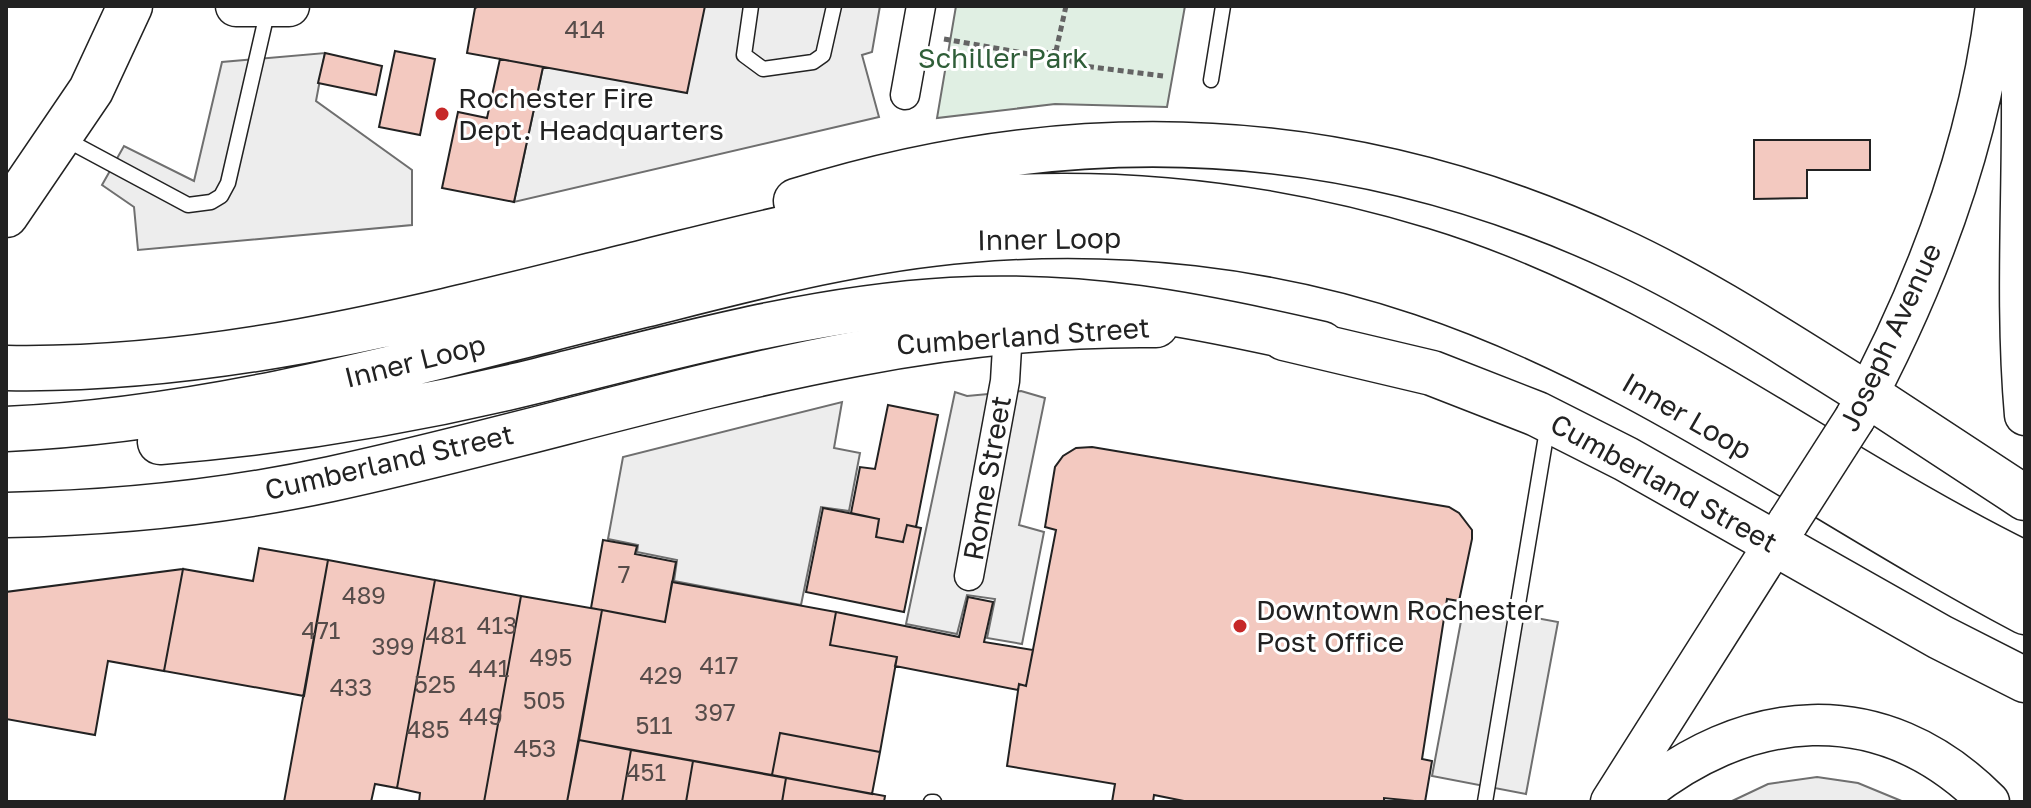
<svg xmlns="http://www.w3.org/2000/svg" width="2031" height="808" viewBox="0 0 2031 808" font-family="'Golos Text',sans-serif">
<rect width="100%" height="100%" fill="#fff"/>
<path fill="#e0efe3" stroke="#6f6f6f" stroke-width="2" d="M956 6H1185L1167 107 1055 104 937 118Z"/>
<path fill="#ededed" stroke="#6f6f6f" stroke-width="2" d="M705 6H880L872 52 862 55 879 117 514 202 543 67Z
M325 53 316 101 412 170V225L138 250 134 207 102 185 124 146 194 181 222 62Z
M1021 391 1045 398 1019 525 1044 532 1022 644 987 638 995 599 967 595 957 634 906 624 955 392 967 396Z
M842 402 834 448 860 453 849 511 821 507 801 605 674 581 677 560 637 552 638 545 608 539 623 457Z
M1464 605 1558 622 1526 794 1432 776Z
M1817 777 1858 783 1904 802H1730L1768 784Z"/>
<path fill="#f3c9c0" stroke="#222" stroke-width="2" d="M479 6H705L687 93 467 53 475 8Z
M395 51 435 59 420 135 379 127Z
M325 53 382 66 376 95 318 83Z
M500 59 543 67 514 202 442 188 458 112 487 118Z
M1754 140H1870V170H1807V198L1754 199Z
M888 405 938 415 916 527 907 525 903 542 876 537 879 519 851 513 860 467 875 469Z
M1092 447 1449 507 1459 513 1472 530V539L1459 601 1447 599 1422 759 1432 761 1425 802 1384 798V802H1189L1154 795 1153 802H1112L1115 784 1007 766 1019 684 1026 686 1056 530 1045 527 1055 467 1063 456 1076 448Z
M823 508 879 519 876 537 903 542 907 525 921 528 904 612 806 592Z
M603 540 637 546 635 554 676 562 665 622 591 608Z
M259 548 328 560 304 696 164 671 183 569 253 581Z
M328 560 435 580 397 788 375 784 371 802H284Z
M183 569 164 671 108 661 95 735 6 719V592Z
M435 580 521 596 484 802H419L420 793 397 788Z
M672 582 836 612 830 645 897 657 880 752 780 733 772 775 579 740 602 610 665 622Z
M521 596 602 610 567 802H484Z
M968 597 993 602 984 642 1033 650 1026 686 1019 684 1018 690 895 666 897 657 830 645 836 612 959 637Z
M780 733 880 752 872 794 772 775Z
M579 740 631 750 622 802H567Z
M631 750 693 761 686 802H622Z
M693 761 786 778 782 802H686Z
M786 778 885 796 884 802H782Z"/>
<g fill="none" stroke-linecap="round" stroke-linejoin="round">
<defs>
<path id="lane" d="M751 6 744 55 763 69 813 62 823 55 834 6
M1211 80 1223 6
M65 139 188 205 211 202 221 196 228 183 268 9
M931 802H934
M1485 802 1548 424"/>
<path id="street" d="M905 95 921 6
M969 576 1005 381 1008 331"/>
<path id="secondary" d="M236 6H289
M2019 6C2028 142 2013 279 2025 415
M1855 418C1925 289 1978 151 1996 6
M1611 802 1789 521
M1632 802C1744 706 1881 693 1989 802"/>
<path id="primary" d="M6 215 91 90 130 6
M1284 338 1432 373 1537 414 1626 459 1940 637 2025 680
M1868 395 2025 498
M6 515C115 513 224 502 331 479 606 420 871 321 1156 325"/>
<path id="highway" d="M796 201C1075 114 1349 125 1616 249 1703 289 1786 344 1868 395
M6 368C225 372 435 314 645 262 735 240 824 216 916 205 1087 184 1257 200 1421 250 1642 317 1821 464 2025 564
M6 429C224 419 434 357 644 305 751 278 859 249 969 240 1121 227 1277 244 1422 293 1640 366 1824 506 2025 612
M160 442C286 432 414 411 536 381 673 347 810 308 951 300 1085 293 1193 314 1322 344"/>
</defs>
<use href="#lane" stroke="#222" stroke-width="17"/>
<use href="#street" stroke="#222" stroke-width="31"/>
<use href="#secondary" stroke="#222" stroke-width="43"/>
<use href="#primary" stroke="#222" stroke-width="47"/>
<use href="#highway" stroke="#222" stroke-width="47"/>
<path stroke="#646464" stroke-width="5" stroke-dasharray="6 4" stroke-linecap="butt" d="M944 39 1034 55 1056 51 1077 65 1163 76
M1056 51 1066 6"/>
<use href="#lane" stroke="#fff" stroke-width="14"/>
<use href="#street" stroke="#fff" stroke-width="28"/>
<use href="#secondary" stroke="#fff" stroke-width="40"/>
<use href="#primary" stroke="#fff" stroke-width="44"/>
<use href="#highway" stroke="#fff" stroke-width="44"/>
<defs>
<path id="secondary-bridge" d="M1789 521 1855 418"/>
</defs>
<use href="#secondary-bridge" stroke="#222" stroke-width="43" stroke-linecap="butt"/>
<use href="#secondary-bridge" stroke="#fff" stroke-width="40"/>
</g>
<g fill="#c62828" stroke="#fff" stroke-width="3">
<circle cx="442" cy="114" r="8"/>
<circle cx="1240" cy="626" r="8"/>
</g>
<g text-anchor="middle" stroke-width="6" stroke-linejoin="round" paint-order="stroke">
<g font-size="24" fill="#564c4a">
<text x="585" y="38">414</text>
<text x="624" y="583">7</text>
<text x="364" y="604">489</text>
<text x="497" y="634">413</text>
<text x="321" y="639">471</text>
<text x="446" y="644">481</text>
<text x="393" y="655">399</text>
<text x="551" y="666">495</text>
<text x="719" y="674">417</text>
<text x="489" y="677">441</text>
<text x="661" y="684">429</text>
<text x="435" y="693">525</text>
<text x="351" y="696">433</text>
<text x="544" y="709">505</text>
<text x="715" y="721">397</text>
<text x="481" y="725">449</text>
<text x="654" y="734">511</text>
<text x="428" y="738">485</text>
<text x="535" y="757">453</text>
<text x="646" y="781">451</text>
</g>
<g font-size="28" fill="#2f5e38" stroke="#fff">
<text x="1003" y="68">Schiller Park</text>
</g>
<g font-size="28" fill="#222" stroke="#fff" text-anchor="start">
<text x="458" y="108">Rochester Fire<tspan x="458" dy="32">Dept. Headquarters</tspan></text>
<text x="1256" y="620">Downtown Rochester<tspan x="1256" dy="32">Post Office</tspan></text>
</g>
<g font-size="28" fill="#222" stroke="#fff">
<text transform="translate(1049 239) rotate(-1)" y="10">Inner Loop</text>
<text transform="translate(1023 336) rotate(-4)" y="10">Cumberland Street</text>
<text transform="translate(1890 337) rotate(-65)" y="10">Joseph Avenue</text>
<text transform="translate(415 361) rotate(-14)" y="10">Inner Loop</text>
<text transform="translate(1687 416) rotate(30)" y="10">Inner Loop</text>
<text transform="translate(389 462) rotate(-13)" y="10">Cumberland Street</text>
<text transform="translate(987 478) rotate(-80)" y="10">Rome Street</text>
<text transform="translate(1664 483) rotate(29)" y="10">Cumberland Street</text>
</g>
</g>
<rect width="2031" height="808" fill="none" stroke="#222222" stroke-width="16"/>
</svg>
